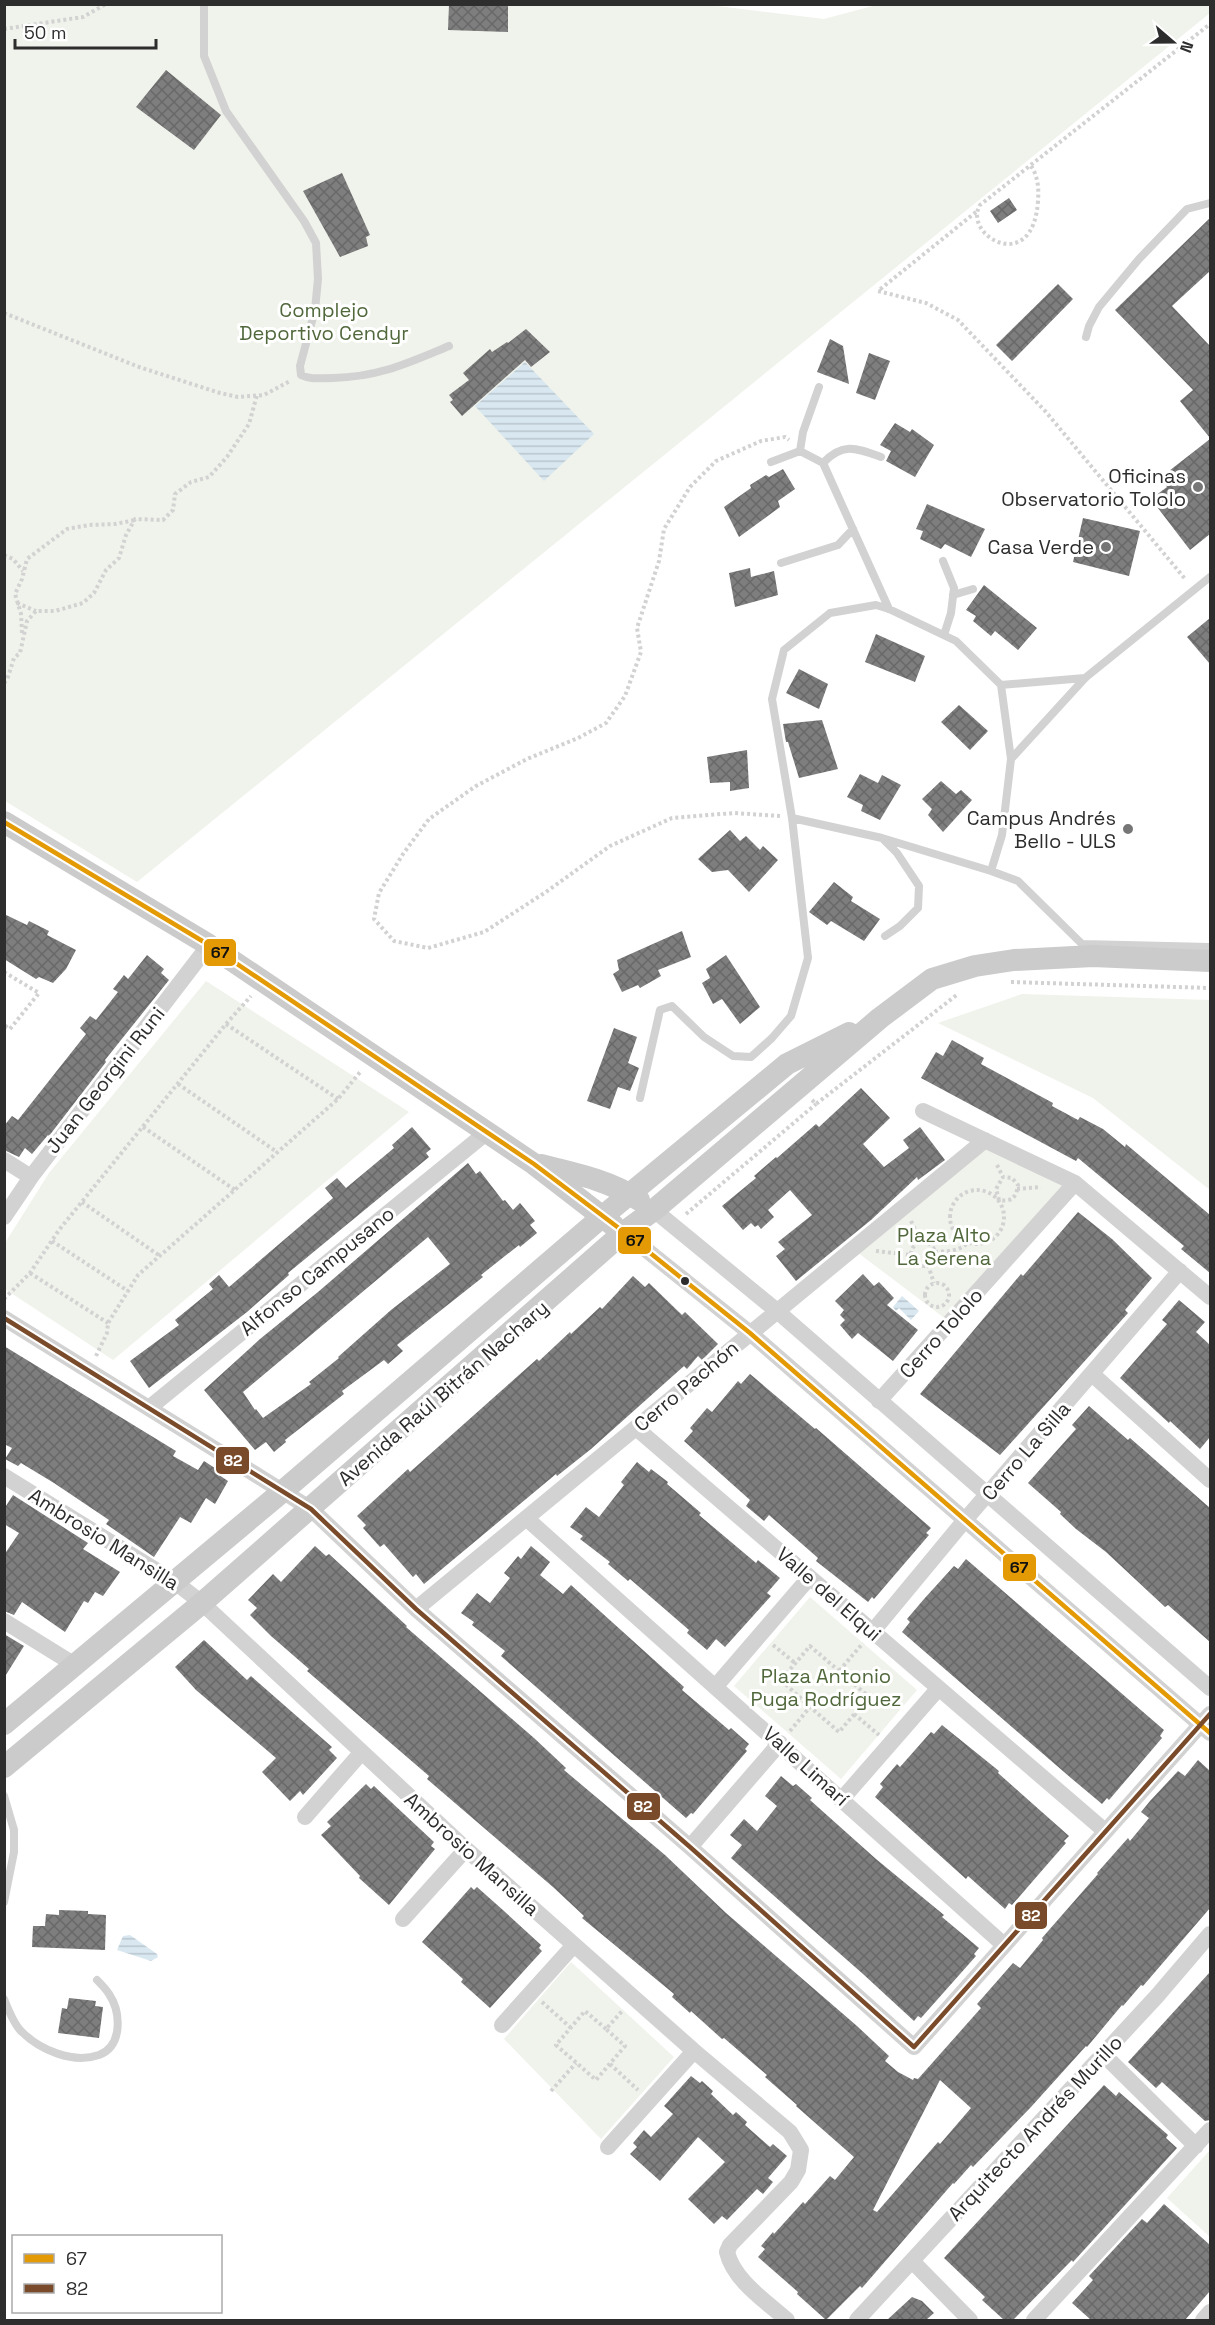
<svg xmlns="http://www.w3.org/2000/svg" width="1215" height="2325" viewBox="0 0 1215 2325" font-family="'Space Grotesk',sans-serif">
<defs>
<pattern id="water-rules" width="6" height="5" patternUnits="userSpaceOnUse" patternTransform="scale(1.5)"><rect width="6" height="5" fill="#d8e7f0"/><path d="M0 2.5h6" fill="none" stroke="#bac6ce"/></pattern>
<pattern id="building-cross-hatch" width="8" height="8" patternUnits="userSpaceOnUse" patternTransform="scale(1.5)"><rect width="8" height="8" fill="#7e7e7e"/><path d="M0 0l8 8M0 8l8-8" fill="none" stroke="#686868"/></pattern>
</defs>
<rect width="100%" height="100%" fill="#fff"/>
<path fill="#f0f3eb" d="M701 4 824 19 880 4H1210V13L137 882 5 801 4 5Z
M206 981 409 1112 113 1360 5 1289V1243L49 1173Z
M1022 994 1210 1000V1190L1093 1098 938 1023Z
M985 1140 1075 1183 951 1323 853 1249Z
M810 1597 917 1690 841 1779 734 1686Z
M571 1962 674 2057 601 2139 504 2039Z
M1210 2150V2237L1167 2198Z"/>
<path fill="url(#water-rules)" d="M525 362 594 434 544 481 475 406Z
M902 1296 919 1311 911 1320 899 1308 896 1311 893 1307Z
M130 1935 157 1954 158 1957 151 1961 117 1950 123 1936Z"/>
<path fill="url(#building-cross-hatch)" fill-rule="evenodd" d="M449 4H508V32L448 30Z
M166 70 221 115 194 150 136 107Z
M342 173 370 235 366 237 368 246 340 257 303 191Z
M1009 198 1017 210 998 223 990 211Z
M1210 218V271L1172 306 1210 346V438L1180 401 1193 390 1115 310Z
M1058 284 1073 299 1012 361 996 345Z
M526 329 550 352 531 367 525 360 462 416 450 402 453 400 449 395 469 380 463 373 490 349 492 352 507 342 508 343Z
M830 339 843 346 849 384 817 372Z
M869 353 890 361 875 400 856 393Z
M895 423 910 432 912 429 934 445 915 477 886 461 891 451 880 445Z
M1210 439V534L1190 550 1151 499 1167 487 1160 478Z
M783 469 795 489 778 501 780 507 739 537 724 507 751 488 750 485 766 475 769 477Z
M927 504 985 529 971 557 945 544 941 549 920 539 923 531 916 529Z
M1083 518 1140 531 1129 576 1073 562Z
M750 568 751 577 774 571 778 595 735 607 729 573Z
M984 585 1037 628 1018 650 995 631 991 636 973 621 976 616 966 610Z
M1210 618V664L1187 637Z
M876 634 925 656 915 682 865 662Z
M799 669 828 684 819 709 786 693Z
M959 705 988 731 970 750 941 722Z
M822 720 838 769 799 778 788 742H786L783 724Z
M747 750 749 788 730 791V782L710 783 707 757Z
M860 774 878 783 882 775 901 785 880 820 861 811 863 805 847 797Z
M941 781 956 794 961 790 972 800 943 832 928 815 932 809 922 799Z
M730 830 740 841 746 836 760 850 763 846 778 860 749 892 728 870 712 872 698 859Z
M834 882 853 897 851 901 880 919 864 941 831 921 827 925 809 912Z
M4 914 27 925 29 921 49 931 47 935 76 950 66 969 53 983 39 977 36 979 4 959Z
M682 931 691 957 658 970 661 976 640 988 638 985 622 992 613 974 619 970 617 960Z
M147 955 164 969 161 973 169 980 105 1060 106 1062 49 1136 48 1135 32 1154 25 1148 19 1157 4 1150V1126L12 1116 18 1120 86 1034 80 1028 90 1016 96 1020 118 992 113 989 124 975 128 979Z
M726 955 760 1007 740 1024 722 999 713 1004 702 983 710 978 706 969Z
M614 1028 637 1037 628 1063 639 1068 630 1091 618 1087 610 1109 587 1101Z
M952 1040 984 1058 981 1064 1053 1103 1052 1106 1078 1120 1080 1117 1103 1129 1125 1147 1126 1144 1210 1215V1273L1181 1249 1184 1246 1078 1158 1076 1161 921 1078 936 1052 943 1056Z
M861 1088 890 1118 863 1144 884 1167 909 1148 903 1140 920 1127 945 1160 918 1180 917 1177 871 1220 796 1281 776 1256 785 1249 778 1242 812 1215 790 1190 768 1210 774 1217 761 1229 758 1225 755 1227 751 1223 743 1230 722 1206 756 1178 754 1176 776 1157 777 1158 816 1124 819 1127Z
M412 1127 431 1149 426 1153 429 1157 288 1273 289 1275 247 1312 149 1388 130 1361 179 1325 175 1320 213 1289 209 1284 219 1275 229 1287 333 1198 325 1188 337 1178 346 1188 394 1148 392 1145Z
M468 1163 476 1174 480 1171 503 1201 505 1200 513 1210 520 1203 535 1221 530 1225 537 1233 520 1247 519 1245 481 1275 483 1277 397 1345 403 1351 388 1364 384 1360 342 1391 344 1394 285 1440 286 1442 274 1452 266 1442 255 1450 204 1390 260 1339 318 1292ZM428 1237 450 1264 391 1310 338 1357 339 1358 309 1382 311 1384 263 1418 256 1409 255 1410 243 1392Z
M1078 1212 1112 1239 1152 1278 1125 1310 1128 1313 1000 1455 920 1394 1021 1274 1023 1276Z
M863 1274 874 1286 879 1282 894 1298 887 1305 918 1330 893 1361 858 1333 852 1339 840 1325 845 1320 840 1315 844 1310 835 1301Z
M633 1276 645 1287 649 1283 682 1315 685 1312 718 1344 702 1360 698 1356 687 1369 684 1366 591 1449 557 1476 556 1474 424 1584 416 1574 413 1577 384 1544 380 1547 363 1528 366 1525 357 1516 408 1469 410 1472 537 1359 539 1361 570 1332 571 1334 600 1307 602 1309Z
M1179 1300 1205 1322 1196 1332 1210 1345V1437L1200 1449 1170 1421 1169 1423 1120 1378 1167 1324 1162 1320Z
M4 1346 176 1451 173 1456 198 1470 204 1461 221 1472 219 1475 228 1481 215 1504 206 1498 191 1523 180 1517 154 1557 106 1524 109 1520 54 1483 21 1463 18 1466 5 1459 12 1448 4 1444Z
M750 1374 815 1429 816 1428 931 1528 926 1533 929 1535 874 1599 872 1597 868 1602 816 1561 818 1558 769 1515 764 1521 746 1506 750 1500 684 1441 693 1431 690 1428 707 1408 712 1412 738 1381 741 1384Z
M1089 1406 1128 1440 1130 1438 1210 1508V1642L1168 1605 1165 1607 1106 1552 1076 1529 1060 1514 1061 1512 1028 1483 1076 1429 1072 1425Z
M637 1462 649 1472 651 1469 668 1482 667 1484 701 1513 699 1515 756 1563 758 1560 780 1578 767 1593 771 1596 725 1647 716 1639 707 1650 687 1633 689 1630 630 1579 628 1581 608 1564 610 1562 580 1539 583 1536 570 1527 586 1507 599 1517 624 1485 621 1482Z
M13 1495 88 1543 83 1549 120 1572 103 1596 95 1592 88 1603 84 1601 65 1632 22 1602 14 1615 4 1611V1555L19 1533 4 1524V1509Z
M315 1546 326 1556 329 1554 407 1626 406 1627 534 1738 566 1768 564 1770 665 1855 726 1913 857 2026 889 2056 885 2061 898 2072 913 2080 914 2078 918 2079 981 2008 977 2004 1013 1963 1020 1968 1043 1940 1042 1938 1098 1874 1097 1873 1128 1838 1130 1841 1149 1818 1141 1812 1150 1801 1178 1771 1185 1776 1198 1760 1210 1771V1908L1143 1986 1141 1985 1123 2006 1122 2005 1087 2047 1086 2046 1031 2107 973 2167 971 2165 954 2184 953 2183 862 2288 860 2286 826 2320 797 2294 798 2292 758 2257 765 2249 761 2246 773 2232 774 2234 803 2202 805 2204 830 2176 835 2180 854 2157 796 2106 797 2105 765 2077 767 2075 724 2038 722 2039 691 2011 690 2013 672 1997 674 1994 582 1918 584 1916 553 1887 427 1779 429 1776 307 1671 309 1669 271 1636 250 1615 257 1608 248 1600 273 1574 281 1582ZM940 2080 971 2108 940 2144 938 2142 877 2212 873 2210Z
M531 1546 550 1562 540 1575 563 1594 571 1585 684 1687 682 1690 729 1730 731 1728 749 1744 745 1749 747 1751 693 1814 691 1813 686 1818 600 1743 501 1656 505 1651 472 1625 474 1622 461 1613 477 1593 490 1603 510 1578 504 1573 518 1556 521 1559Z
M966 1559 1164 1730 1160 1736 1162 1738 1109 1800 1107 1798 1102 1804 1071 1778 902 1632 910 1622 907 1619 924 1599 954 1566 958 1569Z
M4 1634 24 1646 4 1678Z
M204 1640 247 1680 251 1676 332 1747 329 1750 337 1758 303 1795 300 1791 290 1801 262 1772 276 1758 196 1690 175 1667Z
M942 1725 999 1771 998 1773 1069 1836 1064 1841 1066 1843 1045 1867 1012 1905 1009 1903 1005 1909 968 1876 966 1879 875 1797 883 1787 880 1784 897 1764 900 1767 931 1732 934 1734Z
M781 1776 793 1786 796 1784 812 1798 810 1800 876 1859 944 1915 942 1917 979 1948 974 1954 976 1956 921 2018 918 2016 914 2021 863 1974 731 1858 742 1845 730 1835 744 1819 757 1831 777 1806 765 1796Z
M366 1784 371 1789 374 1786 434 1842 431 1846 435 1849 389 1905 359 1878 360 1876 321 1835 331 1826 327 1822Z
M471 1887 474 1890 477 1887 504 1911 541 1945 539 1948 542 1951 490 2008 461 1982 463 1979 422 1942Z
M59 1910 88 1911V1914L106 1915 105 1950 32 1947 33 1926H45L46 1914 59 1915Z
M1210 1972V2120L1205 2121 1162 2082 1156 2088 1128 2062Z
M69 1998 96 2001 95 2006 103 2007 99 2038 58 2033 62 2008 67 2009Z
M691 2076 700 2083 702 2081 713 2091 711 2094 733 2115 736 2112 747 2122 745 2125 770 2147 773 2144 787 2156 768 2178 773 2182 763 2194 757 2189 727 2220 722 2216 714 2224 688 2199 725 2162 698 2137 660 2181 630 2154 637 2147 633 2143 644 2130 651 2137 673 2114 664 2106Z
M1104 2085 1116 2096 1119 2092 1168 2135 1166 2138 1177 2148 1073 2262 1072 2260 1013 2320H1004L982 2300 985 2297 944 2258Z
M1164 2204 1210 2245V2291L1185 2320H1091L1072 2303 1093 2280 1089 2276 1142 2219 1147 2223Z
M912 2297 922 2301 934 2313 926 2320H887Z"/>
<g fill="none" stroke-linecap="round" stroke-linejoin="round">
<path stroke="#d2d2d2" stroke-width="4" stroke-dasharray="3 3" stroke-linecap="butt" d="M4 29 83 17 106 4
M1031 166C1038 176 1039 189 1038 201 1033 277 962 235 980 205L1210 24
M976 212 878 291 926 303 958 320 1046 412 1186 580
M4 313 139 367 220 393 238 397 264 395 290 381
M4 555 13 559 23 571
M17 603 36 611
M22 633 21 614 15 594 22 579 27 559 67 529 89 525 115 524 135 520
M4 683 7 680 14 658 20 653 27 621 36 611H55L83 603 94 593 106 570 119 558 126 535 135 519 163 520 173 510 175 494 191 482 209 477 227 457 249 424 257 395
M780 816 734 813 672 818 610 846 546 892 484 932 428 948 394 941 374 919 379 893 403 854 429 819 476 786 527 759 578 738 606 723 625 696 641 652 637 628 659 561 664 529 690 487 716 461 761 441 785 437 789 440
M4 972 39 993 10 1029 4 1025
M1011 982 1210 988
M226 1024 338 1099
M178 1084 277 1152
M812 1100 816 1104 958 994
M143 1127 235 1190
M997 1165 1003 1177 1012 1178 1018 1185C1016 1198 1012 1202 999 1200L996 1189 1003 1177
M1017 1189 1041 1187
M950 1217a27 27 0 1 1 54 0a27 27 0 1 1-54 0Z
M82 1202 160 1256
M686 1214 816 1104
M911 1221 921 1242
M52 1241 128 1291
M911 1254a12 12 0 1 1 24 0a12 12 0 1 1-24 0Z
M876 1251 911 1255
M935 1252C947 1251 960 1252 968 1242
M928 1265 934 1283
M30 1273 108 1323
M925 1295a12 12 0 1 1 24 0a12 12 0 1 1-24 0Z
M4 1299 30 1273 59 1230 226 1024 251 996
M96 1356 107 1333 108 1323 138 1275 338 1099 361 1071
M773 1645 795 1663
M810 1707 781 1680 810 1646 839 1671
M854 1714 879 1735
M790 1731 810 1707 839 1732 869 1697 839 1671 863 1643
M542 2002 571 2028
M606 2029 585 2011 556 2045 596 2080 625 2046 606 2029 623 2010
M610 2064 638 2090
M551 2091 576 2063"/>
<path stroke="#d2d2d2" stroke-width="8" d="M204 4V56L226 111 304 221 316 243 318 279 315 310 300 366 301 375C311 380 321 378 333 378 379 377 408 363 449 346
M1086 337 1089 326 1099 307 1139 259 1187 209 1210 203
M819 387 803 432 800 451 823 463
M771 462 800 451
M823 463 889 609
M823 463C843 442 856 448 881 457
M943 561 954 588 951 613 944 635
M781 563 838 545 853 529
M953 595 973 589
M1011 759 1001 685 1085 678
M792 818 882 838 991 871 1018 881 1082 944 1210 947
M884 840 897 853 919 886 918 908 900 926 885 936
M991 871 1002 835 1011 759 1085 678 1210 577
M640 1098 660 1010 672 1006 704 1037 733 1056 751 1057 772 1038 791 1016 808 958 792 818 772 699 784 650 830 613 876 605 889 609 956 641 1001 685
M4 1796 14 1830V1852L4 1902
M4 1999C8 2009 14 2025 22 2032 40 2050 73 2064 99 2055 123 2046 121 2012 109 1994 106 1989 101 1984 97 1980"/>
<path stroke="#d2d2d2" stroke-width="16" d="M923 1111 1075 1183 1210 1297
M4 1160 31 1177
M654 1210 777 1311 1210 1688
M4 1217 31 1177 209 945
M624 1232 750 1333 1210 1733
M4 1318 311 1509 416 1609 690 1847 914 2047 1210 1714
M1092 1374 1210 1480
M879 1401 1075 1183
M149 1408 486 1133
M636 1428 1105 1831
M4 1476 175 1582 202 1603 466 1849 694 2051 790 2132 801 2150 798 2170 791 2182 730 2245 727 2252C734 2281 766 2301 787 2320
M526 1518 1004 1945
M416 1609 985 1140
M4 1621 75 1665
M873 1631 965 1520 1180 1271
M716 1686 809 1578
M842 1799 938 1689
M305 1817 361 1753
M690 1847 780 1743
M403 1919 466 1849
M502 2025 574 1945
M1103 2054 1196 2146
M608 2147 694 2051
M912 2261 970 2320
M857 2320 1157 1996 1210 1934
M1034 2320 1210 2130
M1203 2320 1210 2312"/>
<path stroke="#cbcbcb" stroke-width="22" d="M4 822 209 945 534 1164 613 1225
M541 1165C574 1173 611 1181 639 1200
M4 1724 283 1491 603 1216 787 1064 849 1033
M4 1767 202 1603 624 1232 654 1210 880 1018 932 979 975 966 1014 960 1093 956 1210 961"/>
<defs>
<path id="bus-1" d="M4 822 209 945 534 1164 624 1232 750 1333 1210 1733"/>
<path id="bus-2" d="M4 1318 311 1509 416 1609 690 1847 914 2047 1210 1714"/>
</defs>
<use href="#bus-1" stroke="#fff" stroke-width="9"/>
<use href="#bus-2" stroke="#fff" stroke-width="9"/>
<use href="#bus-1" stroke="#e39a04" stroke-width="4.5"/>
<use href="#bus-2" stroke="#7a4b2a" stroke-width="4.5"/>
</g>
<g fill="#767676" stroke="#fff" stroke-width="2">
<circle cx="1198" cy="487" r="6"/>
<circle cx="1106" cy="547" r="6"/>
<circle cx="1128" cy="829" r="6"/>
</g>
<circle fill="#2d2d2d" stroke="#fff" stroke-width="2" cx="685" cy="1281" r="5"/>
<g text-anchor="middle" stroke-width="6" stroke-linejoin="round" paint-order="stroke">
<g font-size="20" fill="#50683b" stroke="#fff">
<text x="324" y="317">Complejo<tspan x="324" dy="23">Deportivo Cendyr</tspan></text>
<text x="944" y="1242">Plaza Alto<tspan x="944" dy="23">La Serena</tspan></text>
<text x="826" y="1683">Plaza Antonio<tspan x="826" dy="23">Puga Rodríguez</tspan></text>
</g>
<g font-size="20" fill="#2d2d2d" stroke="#fff" text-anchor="end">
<text x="1186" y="483">Oficinas<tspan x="1186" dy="23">Observatorio Tololo</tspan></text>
<text x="1094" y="554">Casa Verde</text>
<text x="1116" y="825">Campus Andrés<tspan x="1116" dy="23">Bello - ULS</tspan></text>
</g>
<g font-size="20" fill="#2d2d2d" stroke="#fff">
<text transform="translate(105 1080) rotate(-52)" y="7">Juan Georgini Runi</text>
<text transform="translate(317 1271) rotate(-39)" y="7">Alfonso Campusano</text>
<text transform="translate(941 1333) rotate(-48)" y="7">Cerro Tololo</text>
<text transform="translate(686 1386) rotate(-40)" y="7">Cerro Pachón</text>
<text transform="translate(443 1393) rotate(-41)" y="7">Avenida Raúl Bitrán Nachary</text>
<text transform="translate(1026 1451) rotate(-49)" y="7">Cerro La Silla</text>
<text transform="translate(104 1539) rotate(32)" y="7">Ambrosio Mansilla</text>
<text transform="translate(829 1594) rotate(41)" y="7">Valle del Elqui</text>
<text transform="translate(806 1766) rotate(42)" y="7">Valle Limarí</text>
<text transform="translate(472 1854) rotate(42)" y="7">Ambrosio Mansilla</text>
<text transform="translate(1035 2128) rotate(-47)" y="7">Arquitecto Andrés Murillo</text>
</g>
</g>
<g stroke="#fff" stroke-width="2">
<rect x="203" y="938" width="34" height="29" rx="6" fill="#e39a04"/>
<rect x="617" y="1226" width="35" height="29" rx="6" fill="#e39a04"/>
<rect x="215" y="1446" width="35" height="29" rx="6" fill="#7a4b2a"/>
<rect x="1002" y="1553" width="35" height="29" rx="6" fill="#e39a04"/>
<rect x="626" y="1792" width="35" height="29" rx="6" fill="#7a4b2a"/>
<rect x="1014" y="1901" width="34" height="29" rx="6" fill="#7a4b2a"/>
</g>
<g font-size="16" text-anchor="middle" font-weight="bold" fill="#fff">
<text x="233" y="1466">82</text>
<text x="643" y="1812">82</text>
<text x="1031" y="1921">82</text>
</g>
<g font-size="16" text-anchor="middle" font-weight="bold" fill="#111">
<text x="220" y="958">67</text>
<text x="635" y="1246">67</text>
<text x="1019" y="1573">67</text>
</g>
<rect width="1215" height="2325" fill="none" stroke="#2d2d2d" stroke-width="12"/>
<rect x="12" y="2235" width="210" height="78" fill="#ffffff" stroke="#ababab" stroke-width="1.5"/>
<rect x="24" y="2254" width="30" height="9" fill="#e39a04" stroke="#ababab" stroke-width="1.5"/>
<text x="66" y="2265" font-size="18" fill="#2d2d2d">67</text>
<rect x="24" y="2284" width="30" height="9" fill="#7a4b2a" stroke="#ababab" stroke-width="1.5"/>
<text x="66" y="2295" font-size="18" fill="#2d2d2d">82</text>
<g transform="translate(1173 42) rotate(110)" stroke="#ffffff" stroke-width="4.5" paint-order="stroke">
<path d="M0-4.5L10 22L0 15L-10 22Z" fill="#2d2d2d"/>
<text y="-9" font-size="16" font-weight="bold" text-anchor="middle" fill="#2d2d2d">N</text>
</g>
<path d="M15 39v9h141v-9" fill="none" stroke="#2d2d2d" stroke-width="3"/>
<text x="24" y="39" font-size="18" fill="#2d2d2d" stroke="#ffffff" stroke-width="4.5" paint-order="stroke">50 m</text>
</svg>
